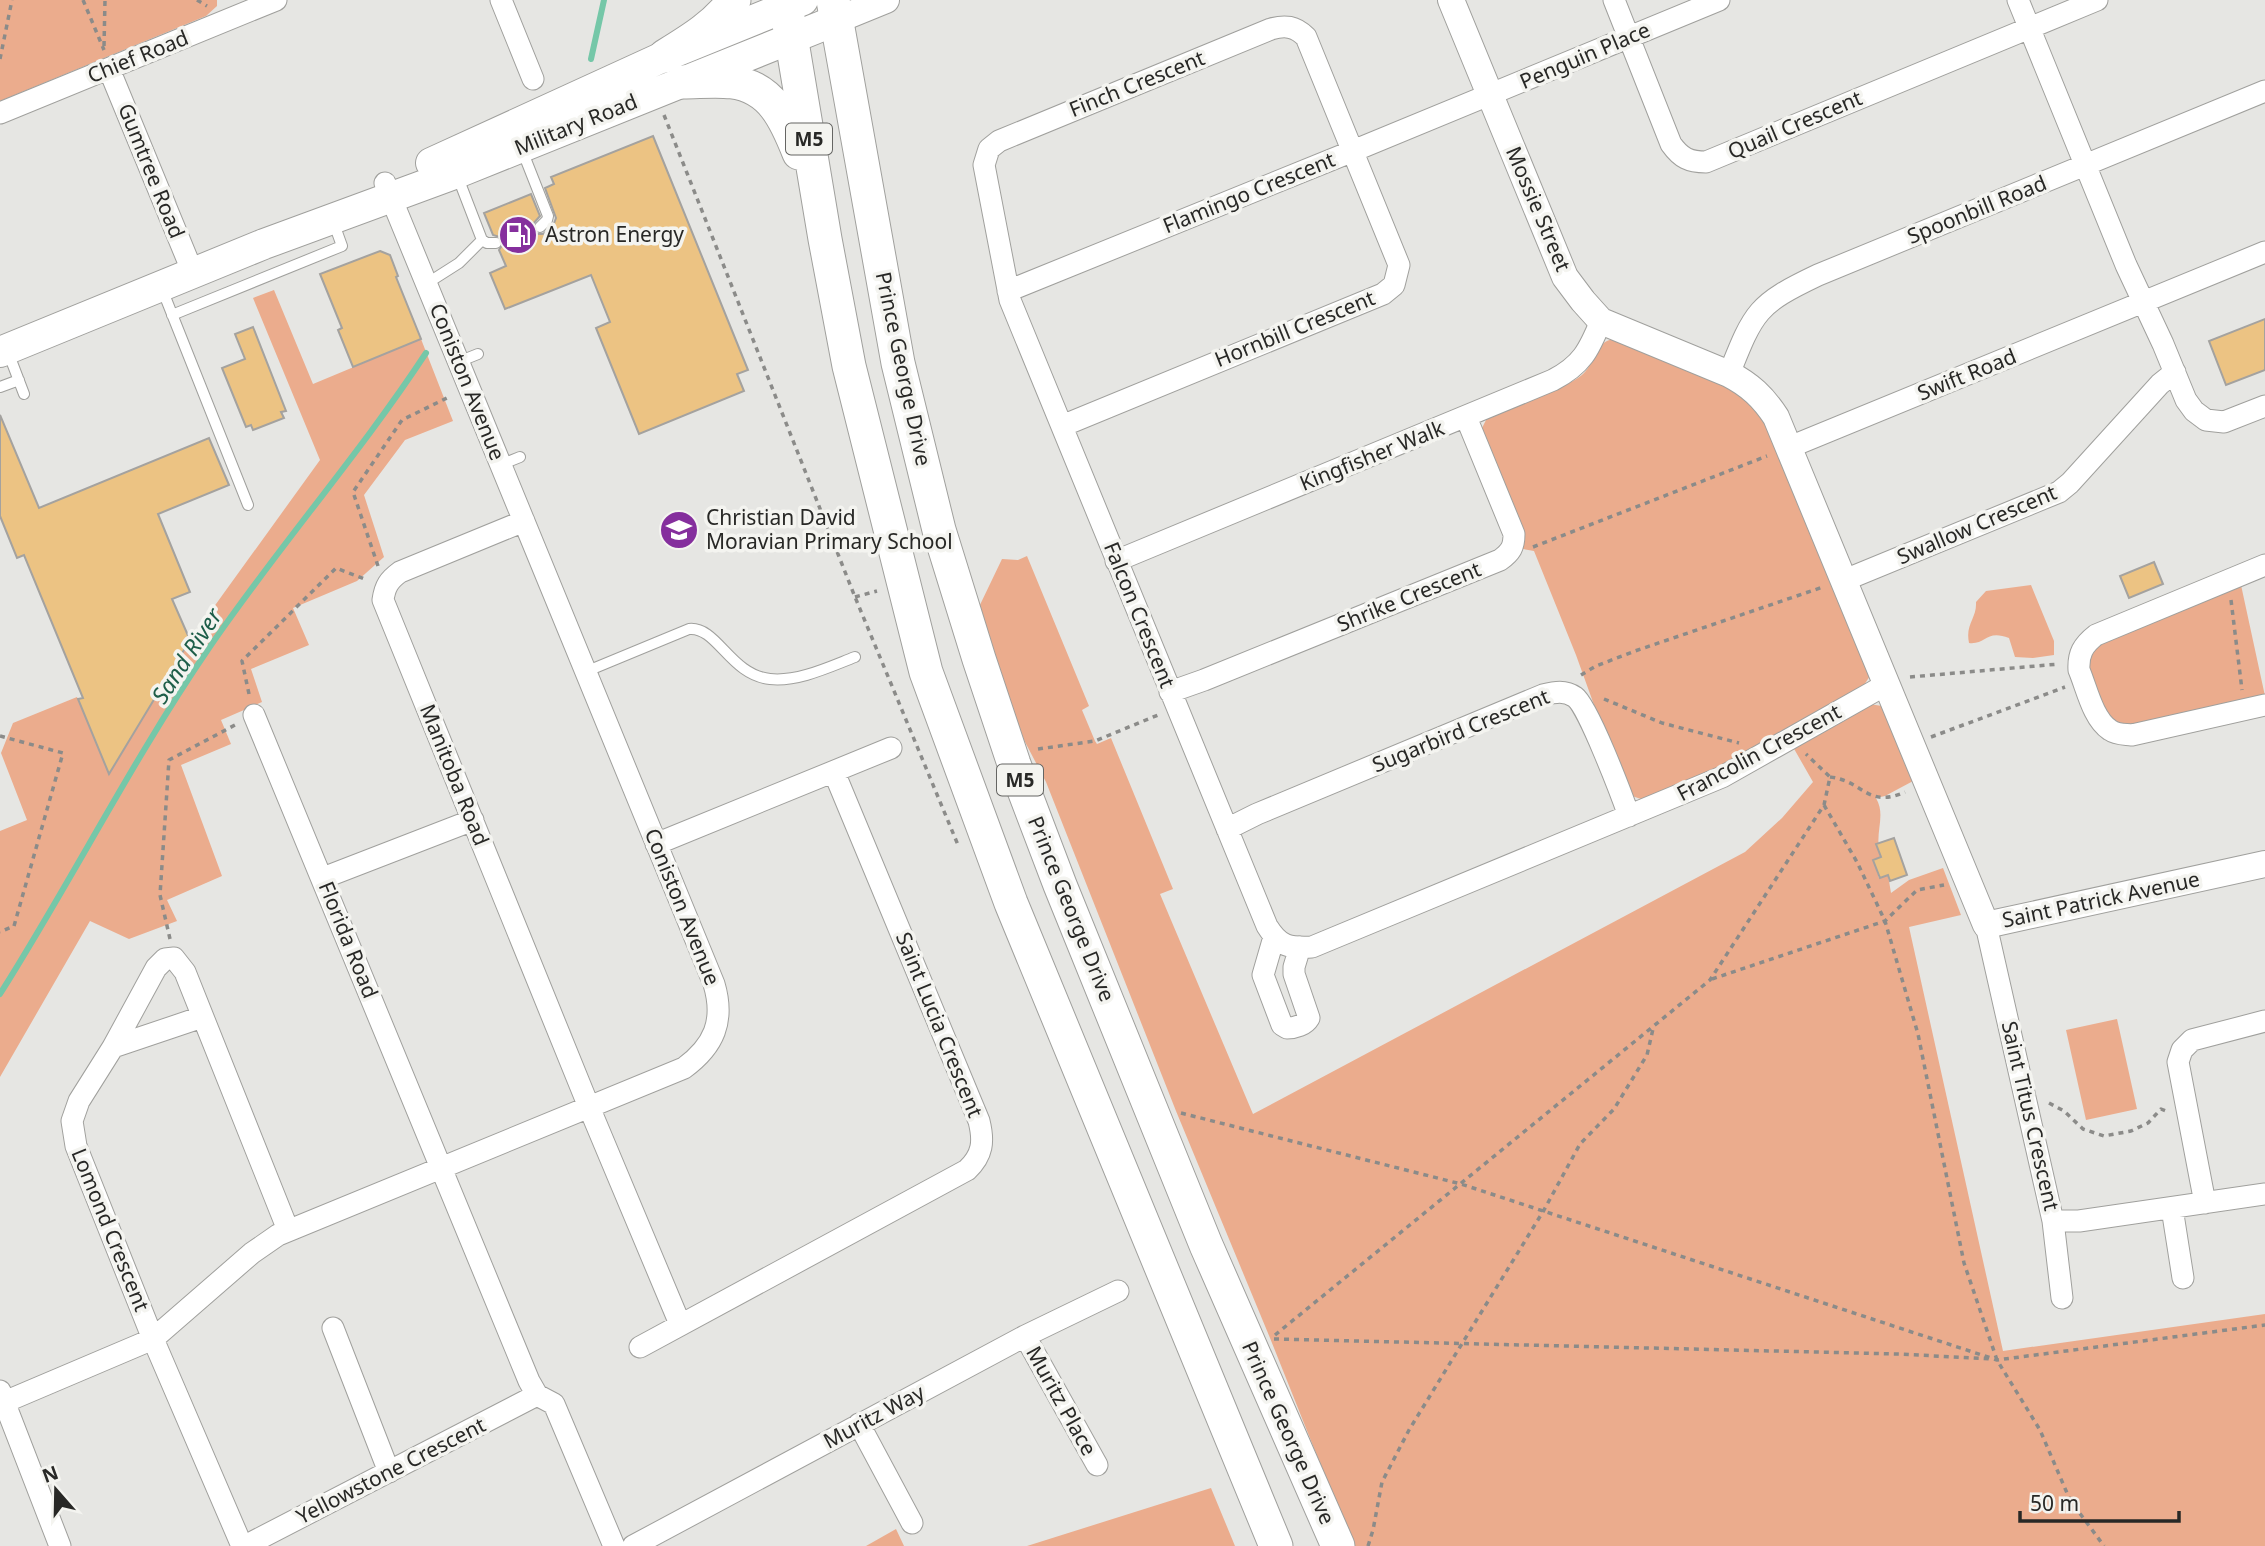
<svg xmlns="http://www.w3.org/2000/svg" width="2265" height="1546" viewBox="0 0 2265 1546" font-family="'Noto Sans',sans-serif">
<rect width="100%" height="100%" fill="#e6e6e3"/>
<path fill="#ebac8d" d="M0 0H217V6L206 16 0 101Z
M274 290 313 384 421 339 453 421 405 440 364 495 384 557 357 581 293 608 309 645 251 669 262 702 221 720 231 744 181 765 222 876 167 900 177 921 129 939 90 921 0 1077V831L27 820 1 753 13 723 77 697 110 773 190 640 320 460 253 298Z
M1614 339 1725 384 1759 410 1870 676 1864 685 1709 773 1641 799 1632 796 1624 788 1576 655 1534 551 1518 548 1481 430 1487 418 1492 414C1513 406 1568 388 1583 374 1596 362 1594 342 1614 339Z
M1027 556 1089 706 1082 710 1095 741 1097 744 1111 738 1173 889 1160 894 1253 1114 1745 852 1782 818 1813 782 1793 747 1869 704 1882 706 1915 780 1885 796 1876 798C1887 817 1873 833 1881 857L1874 861 1879 878 1888 875 1891 893 1909 880 1943 868 1961 915 1909 927 2003 1351 2265 1314V1546H1353L1270 1338 1176 1111 1046 782 1024 740 978 609 1002 559 1018 560Z
M2031 585 2054 641V655L2033 658 2015 657 2009 638C1986 629 1986 645 1969 643 1965 624 1977 618 1976 602L1986 591Z
M2241 585 2265 696 2124 727 2109 719 2088 670 2090 654 2099 644Z
M2117 1019 2137 1109 2086 1120 2066 1030Z
M1211 1488 1235 1546H1027Z
M896 1529 904 1546H866Z"/>
<g fill="none" stroke-linecap="round" stroke-linejoin="round">
<path stroke="#75c7a8" stroke-width="6" d="M591 59 604 0
M0 994C72 880 133 759 209 648 278 547 359 455 426 353"/>
</g>
<path fill="#ecc383" stroke="#a4a29f" stroke-width="2" d="M653 136 748 370 737 374 744 391 639 434 596 328 610 322 591 275 505 309 490 273 506 266 499 250 504 242 500 237 493 235 484 213 531 194 540 216 533 224V230L537 234H543L553 226 556 218 545 188 554 184 551 177Z
M380 251 390 255 398 276 396 277 421 339 353 367 338 330 342 328 320 274Z
M2265 319V370L2226 385 2209 341Z
M253 327 286 411 281 412 284 418 253 430 251 425 246 427 222 368 245 359 235 334Z
M0 415 39 508 209 438 229 485 158 514 190 592 172 599 190 640 109 774 78 699 83 698 24 555 17 558 0 516Z
M2154 562 2163 584 2129 598 2120 576Z
M1894 838 1907 875 1890 881 1888 875 1880 878 1873 860 1881 857 1876 844Z"/>
<g fill="none" stroke-linecap="round" stroke-linejoin="round">
<defs>
<path id="service" d="M522 150 548 216 547 220 540 227
M457 175 482 240 487 243H496
M426 284 459 263 482 240
M162 289 248 505
M172 315 342 246 333 221
M8 352 24 394
M458 362 478 354
M0 387 19 380
M500 465 520 457
M585 672 689 629C717 626 730 675 770 679 798 682 829 667 855 657"/>
<path id="minor" d="M501 0 533 79
M1614 0 1671 144C1681 158 1689 162 1706 162L2097 0
M2018 0 2126 265 2163 344 2186 400 2194 411 2206 420 2224 422 2265 406
M109 69 193 273
M0 113 276 0
M1008 291 1353 151 1719 0
M1729 374C1754 311 1757 304 1818 275L2265 91
M1062 426 1383 294 1394 285 1399 265 1306 37C1295 26 1285 25 1271 29L999 141 989 149 984 165 1010 300 1267 926C1280 947 1289 948 1312 947L1722 777 1887 684
M1790 447 2265 252
M524 521 400 572C389 580 385 586 383 600L589 1107 680 1324
M1116 561 1553 380C1582 365 1589 350 1601 321
M2265 565 2096 635C2083 645 2078 654 2079 670 2087 689 2093 719 2110 730 2117 735 2125 734 2132 735L2265 705
M1845 580 2059 492 2070 483 2160 384 2175 372
M1170 692 1204 680 1500 560C1511 552 1514 547 1514 534L1466 417
M254 715 529 1381 537 1395 554 1404 614 1546
M1227 829 1257 814 1543 695C1555 692 1565 690 1575 697 1588 706 1622 796 1629 816
M656 844 891 748
M323 878 473 820
M1986 925 2053 1221 2062 1298
M1274 937 1263 975 1282 1025 1287 1028C1295 1028 1305 1025 1309 1018L1294 974V967L1300 947
M113 1047 202 1017
M2205 1203 2178 1062 2182 1050 2192 1040 2265 1021
M2172 1208 2183 1278
M2053 1221H2079L2265 1194
M333 1328 389 1472
M1025 1336 1097 1465
M640 1347 967 1170C983 1155 984 1141 979 1121L834 772
M0 1391 60 1546
M0 1404 153 1339 252 1253 278 1235 684 1068C714 1046 725 1021 714 984L385 183
M859 1424 912 1523
M242 1546 153 1339 76 1146 72 1121 79 1101 113 1047 156 968 165 959 174 958 185 972 288 1230
M245 1546 537 1395
M633 1546 1025 1336 1118 1291"/>
<path id="tertiary" d="M1451 0 1565 277 1583 301 1601 321 1729 374C1750 385 1763 397 1776 417L1986 925 2265 864
M837 20 886 0"/>
<path id="secondary" d="M431 163 665 56 803 0
M0 352 264 244 457 173 837 20"/>
<path id="primary" d="M785 0 825 239 849 366 926 672 1011 903 1276 1546
M833 0 898 363 939 530 979 659 1014 764 1060 885 1206 1245 1338 1546
M665 56C691 40 716 25 734 0
M683 82C699 82 716 80 732 82 772 87 786 120 799 153"/>
</defs>
<use href="#service" stroke="#a0a09d" stroke-width="12"/>
<use href="#minor" stroke="#a0a09d" stroke-width="23"/>
<use href="#tertiary" stroke="#a0a09d" stroke-width="28"/>
<use href="#secondary" stroke="#a0a09d" stroke-width="32"/>
<use href="#primary" stroke="#a0a09d" stroke-width="35"/>
<path stroke="#8b8b89" stroke-width="3.5" stroke-dasharray="5 5" stroke-linecap="butt" d="M83 0 104 50
M197 0 207 6
M104 46 105 0
M0 59 12 0
M664 115 855 597 958 845
M1533 547 1767 456
M378 566 353 492 402 420 451 396
M855 597 877 591
M2231 600 2242 690
M1581 675 1596 666 1635 651 1823 587
M1910 677 2059 664
M249 694 242 661 336 568 367 580
M1604 699 1662 723 1739 743
M0 736 63 753 14 926 0 932
M1931 737 2065 687
M1038 749 1095 741 1158 715
M1830 777C1864 781 1867 809 1905 792
M1824 805 1857 862 1885 921 1918 1034 1964 1263 1997 1360 2040 1430 2070 1500 2104 1546
M170 939 160 895 169 760 235 725
M1712 979 1885 921 1917 890 1944 885
M2049 1103 2064 1111 2083 1129 2104 1136 2131 1131 2148 1123 2161 1109 2166 1111
M1181 1113 1461 1184 1997 1360 2265 1325
M1275 1335 1710 980 1824 805 1830 777 1806 754
M1274 1339 1899 1354 1991 1359
M1368 1546 1373 1530 1382 1482 1409 1430 1544 1210 1580 1144 1614 1109 1647 1055 1653 1029"/>
<use href="#service" stroke="#fff" stroke-width="10"/>
<use href="#minor" stroke="#fff" stroke-width="21"/>
<use href="#tertiary" stroke="#fff" stroke-width="26"/>
<use href="#secondary" stroke="#fff" stroke-width="30"/>
<use href="#primary" stroke="#fff" stroke-width="33"/>
</g>
<defs>
<symbol id="fuel-disc" viewBox="-11 -11 22 22"><circle r="9.5" fill="#852f9d" stroke="#f4f4f0"/><path d="M-5.5-6h7V0h2V4h1.3V-2.5L3-4.5l.8-.8L6-3V5H2.5V1h-1V6h-7ZM-4.2-4.7v3.2H.2V-4.7Z" fill="#fff"/></symbol>
<symbol id="school-disc" viewBox="-11 -11 22 22"><circle r="9.5" fill="#852f9d" stroke="#f4f4f0"/><path d="M0-5L7-2L0 1L-7-2ZM-4 1L0 2.5L4 1V4Q0 6-4 4Z" fill="#fff"/></symbol>
</defs>
<g fill-rule="evenodd">
<use href="#fuel-disc" x="496" y="213" width="44" height="44"/>
<use href="#school-disc" x="657" y="508" width="44" height="44"/>
</g>
<g text-anchor="middle" stroke-width="7" stroke-linejoin="round" paint-order="stroke">
<g fill="#f4f4f0" stroke="#656563" stroke-width="2">
<rect x="786" y="123.5" width="46" height="31" rx="5"/>
<rect x="997" y="764.5" width="46" height="31" rx="5"/>
</g>
<g font-size="19" font-weight="bold" fill="#282826">
<text x="809" y="146">M5</text>
<text x="1020" y="787">M5</text>
</g>
<g font-size="21" fill="#282826" stroke="#f4f4f0">
<text transform="translate(1585 56) rotate(-23)" y="7">Penguin Place</text>
<text transform="translate(138 57) rotate(-22)" y="7">Chief Road</text>
<text transform="translate(1137 84) rotate(-22)" y="7">Finch Crescent</text>
<text transform="translate(576 125) rotate(-22)" y="7">Military Road</text>
<text transform="translate(1795 125) rotate(-23)" y="7">Quail Crescent</text>
<text transform="translate(151 171) rotate(68)" y="7">Gumtree Road</text>
<text transform="translate(1249 193) rotate(-22)" y="7">Flamingo Crescent</text>
<text transform="translate(1538 209) rotate(67)" y="7">Mossie Street</text>
<text transform="translate(1977 210) rotate(-22)" y="7">Spoonbill Road</text>
<text transform="translate(1295 329) rotate(-22)" y="7">Hornbill Crescent</text>
<text transform="translate(903 369) rotate(78)" y="7">Prince George Drive</text>
<text transform="translate(1967 375) rotate(-22)" y="7">Swift Road</text>
<text transform="translate(467 382) rotate(68)" y="7">Coniston Avenue</text>
<text transform="translate(1372 456) rotate(-22)" y="7">Kingfisher Walk</text>
<text transform="translate(1977 525) rotate(-23)" y="7">Swallow Crescent</text>
<text transform="translate(1409 597) rotate(-22)" y="7">Shrike Crescent</text>
<text transform="translate(1139 615) rotate(68)" y="7">Falcon Crescent</text>
<text transform="translate(1461 731) rotate(-22)" y="7">Sugarbird Crescent</text>
<text transform="translate(1759 753) rotate(-28)" y="7">Francolin Crescent</text>
<text transform="translate(454 775) rotate(68)" y="7">Manitoba Road</text>
<text transform="translate(2101 900) rotate(-12)" y="7">Saint Patrick Avenue</text>
<text transform="translate(682 907) rotate(68)" y="7">Coniston Avenue</text>
<text transform="translate(1071 909) rotate(68)" y="7">Prince George Drive</text>
<text transform="translate(348 940) rotate(68)" y="7">Florida Road</text>
<text transform="translate(939 1025) rotate(68)" y="7">Saint Lucia Crescent</text>
<text transform="translate(2030 1116) rotate(77)" y="7">Saint Titus Crescent</text>
<text transform="translate(110 1230) rotate(68)" y="7">Lomond Crescent</text>
<text transform="translate(1061 1401) rotate(61)" y="7">Muritz Place</text>
<text transform="translate(874 1417) rotate(-28)" y="7">Muritz Way</text>
<text transform="translate(1288 1433) rotate(66)" y="7">Prince George Drive</text>
<text transform="translate(391 1471) rotate(-27)" y="7">Yellowstone Crescent</text>
</g>
<g font-size="21" fill="#282826" stroke="#f4f4f0" text-anchor="start">
<text x="545" y="242">Astron Energy</text>
<text x="706" y="525">Christian David<tspan x="706" dy="24">Moravian Primary School</tspan></text>
</g>
<g font-size="23" font-style="italic" fill="#1e5e49" stroke="#f4f4f0">
<text transform="translate(187 656) rotate(-57)" y="8">Sand River</text>
</g>
</g>
<g transform="translate(56 1490) rotate(340)" stroke="#f4f4f0" stroke-width="5" paint-order="stroke">
<path d="M0-5L12 26L0 18L-12 26Z" fill="#282826"/>
<text y="-10" font-size="19" font-weight="bold" text-anchor="middle" fill="#282826">N</text>
</g>
<path d="M2020 1511v10h159v-10" fill="none" stroke="#282826" stroke-width="3.5"/>
<text x="2030" y="1511" font-size="21" fill="#282826" stroke="#f4f4f0" stroke-width="5" paint-order="stroke">50 m</text>
</svg>
